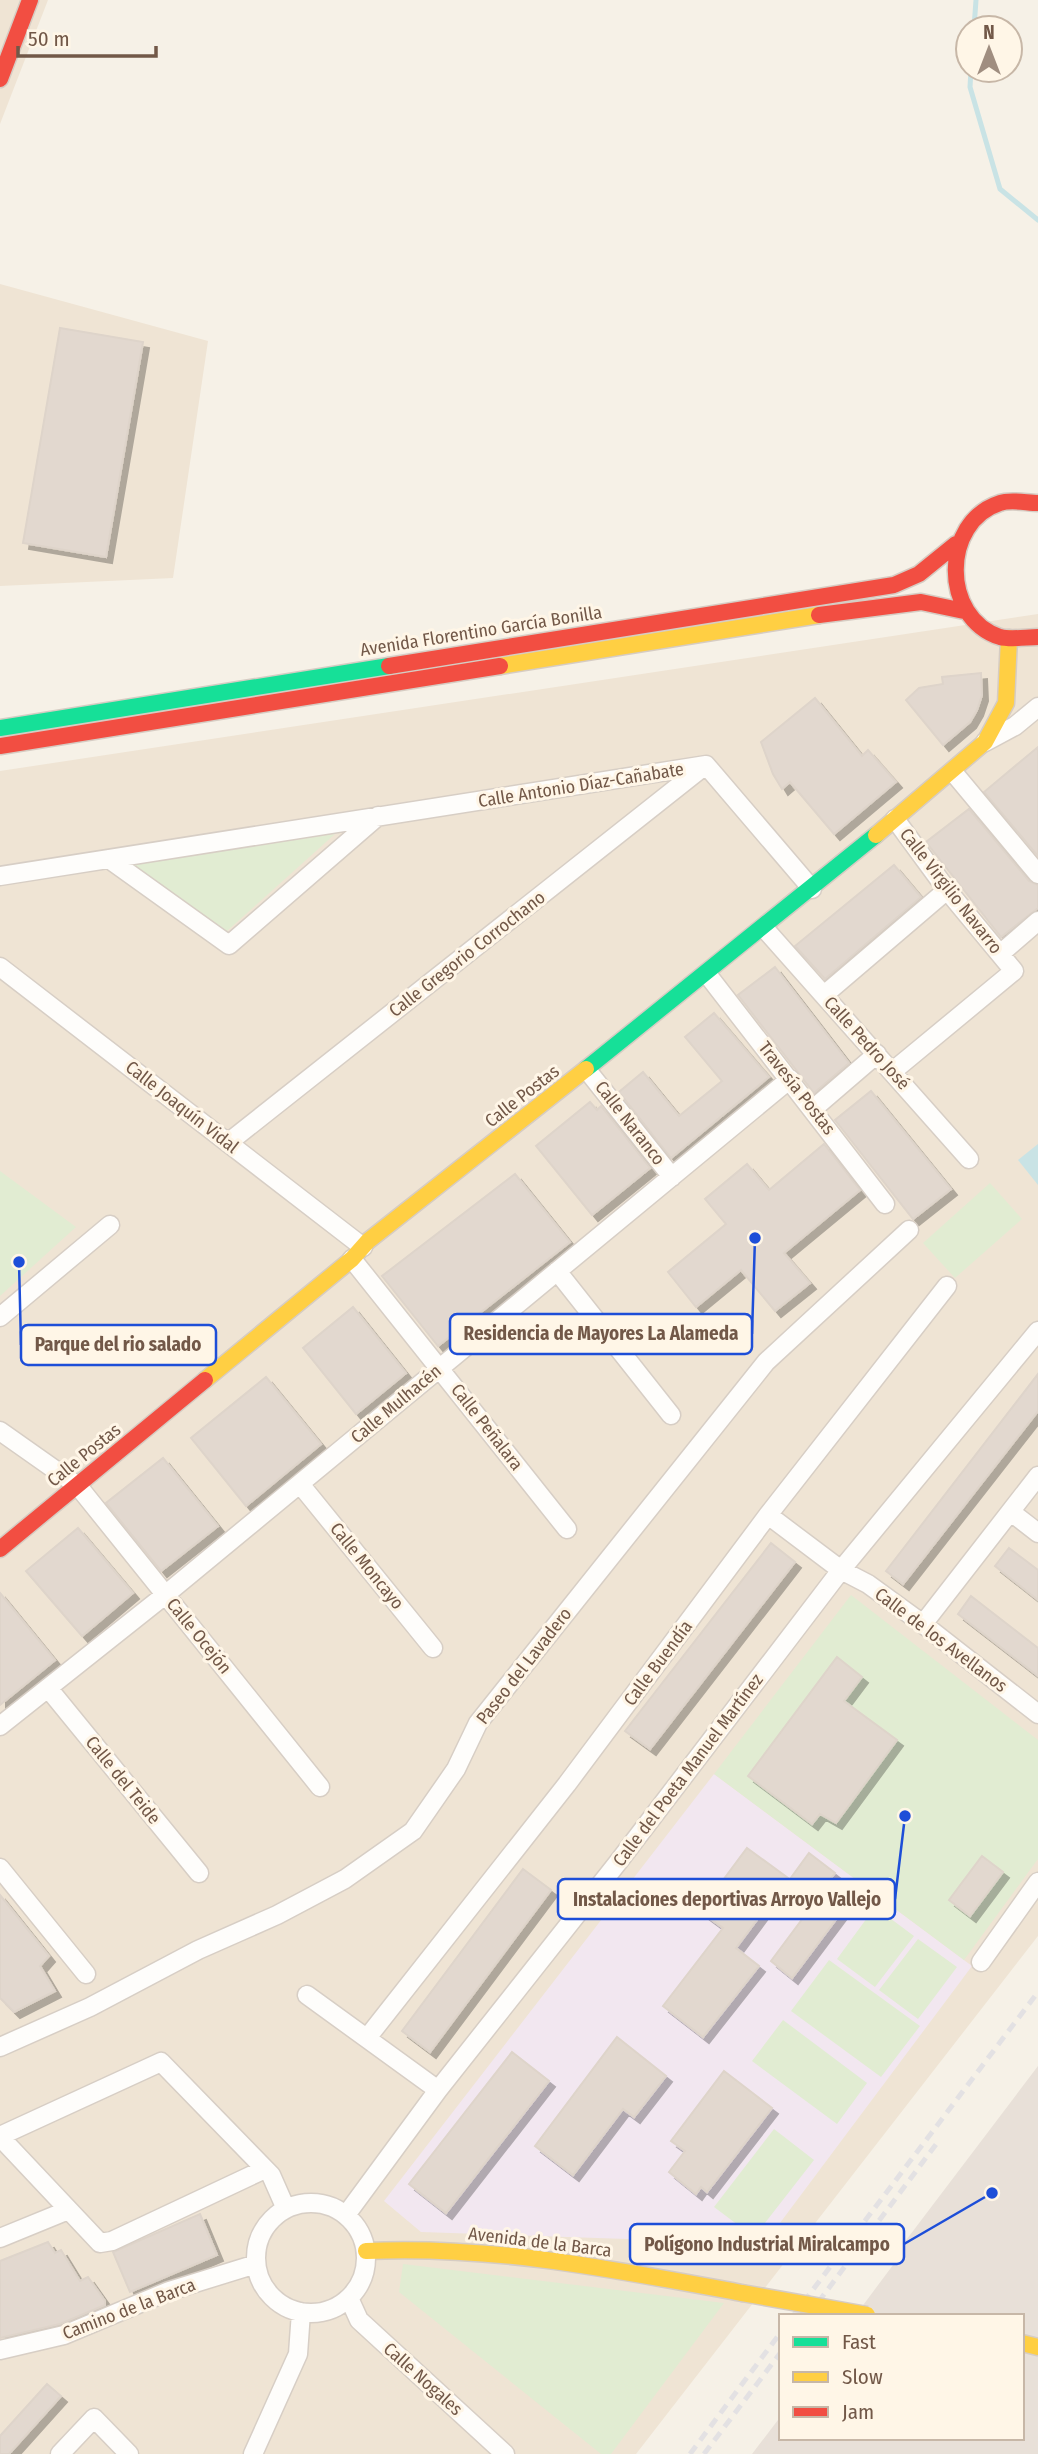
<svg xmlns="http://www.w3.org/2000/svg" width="1038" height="2454" viewBox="0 0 1038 2454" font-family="'Fira Sans Condensed',sans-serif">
<defs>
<filter id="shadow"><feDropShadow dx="6" dy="6" stdDeviation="0" flood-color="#0004"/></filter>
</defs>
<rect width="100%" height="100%" fill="#f6f1e7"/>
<path fill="#efe4d4" d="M0 0H48L0 124Z
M0 284 208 341 173 578 0 586Z
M1038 614V1936L636 2454H0V771Z"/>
<path fill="#e8e0d8" d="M1038 2066V2454H752L781 2416V2438H1022V2316H855L893 2265 888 2264Z"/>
<path fill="#f2e7f0" d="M714 1774 972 1966 753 2259 627 2239 421 2232 384 2201Z"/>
<path fill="#e1ecd2" d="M335 834 227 931 131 864Z
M0 1171 76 1227 0 1296Z
M990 1183 1022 1219 955 1278 923 1243Z
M851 1595 1038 1740V1859L964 1960 714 1774Z
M875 1907 914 1936 875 1987 837 1959Z
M918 1939 957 1967 918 2019 879 1990Z
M829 1960 920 2026 881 2077 791 2011Z
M783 2020 867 2083 837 2124 752 2061Z
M774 2129 814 2160 754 2237 714 2207Z
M403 2264 724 2303 611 2454H601L399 2292Z"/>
<path fill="#c9e3e5" d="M1038 1144V1185L1018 1160Z"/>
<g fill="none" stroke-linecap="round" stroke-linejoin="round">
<path stroke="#c9e3e5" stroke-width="5" d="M974 28 976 0
M971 70 970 87 1000 189 1038 220"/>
</g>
<path fill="#e2d8cf" stroke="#ded4ca" stroke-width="2" filter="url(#shadow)" d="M60 328 143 342 106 557 23 543Z
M981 673 982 695 977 710 970 722 943 745 906 700 919 688 943 684 942 677Z
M815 698 862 756 868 750 896 782 834 834 790 782 782 789 773 774 761 742Z
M1038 747V856L984 792Z
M969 809 1029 881 1038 885V908L1001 937 926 842Z
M894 865 921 897 825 979 795 946Z
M775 967 849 1063 814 1093 738 995Z
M714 1013 769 1077 671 1158 619 1092 643 1072 679 1116 722 1081 685 1037Z
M871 1091 951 1189 913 1219 835 1120Z
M590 1102 597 1110 601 1106 650 1168 592 1215 536 1146Z
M824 1144 860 1190 784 1253 810 1283 775 1311 741 1270 696 1307 668 1272 726 1224 705 1199 747 1164 769 1190Z
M515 1174 570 1242 438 1346 382 1276Z
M353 1307 406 1373 356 1414 303 1348Z
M1038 1374V1411L903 1584 886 1571Z
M266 1377 321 1444 246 1506 191 1438Z
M163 1458 218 1526 161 1571 106 1503Z
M78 1528 133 1593 82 1636 26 1571Z
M771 1543 795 1562 650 1749 625 1731Z
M1009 1548 1038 1570V1600L995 1566Z
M0 1593 55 1660 0 1705Z
M971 1596 1038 1648V1676L958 1614Z
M837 1657 862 1677 844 1701 897 1740 836 1823 820 1814 812 1824 748 1776Z
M747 1848 788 1878 736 1948 759 1966 703 2037 663 2006 723 1928 700 1911Z
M809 1853 835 1873 815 1898 790 1879Z
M982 1856 1003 1872 970 1916 949 1900Z
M523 1869 551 1890 430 2052 402 2031Z
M0 1895 49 1956 40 1966 55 1991 14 2012 0 1998Z
M818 1898 840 1914 792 1978 771 1961Z
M617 2037 666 2076 634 2117 623 2109 573 2175 535 2146Z
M512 2052 549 2081 446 2213 409 2184Z
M724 2071 772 2108 707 2192 701 2187 696 2194 669 2172 685 2151 671 2141Z
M200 2214 217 2255 130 2292 113 2252Z
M48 2242 55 2253 61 2250 80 2281 88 2277 105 2301V2305L60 2324 0 2338V2261Z
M47 2384 61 2396 9 2454H0V2436Z"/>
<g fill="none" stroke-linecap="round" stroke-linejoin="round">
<defs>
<path id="street" d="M985 742 1015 726 1038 707
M953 772 1038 874
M109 859 229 945 378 816
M0 876 706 765 812 889
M764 928 969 1159
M1000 954 1038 921
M0 967 363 1247
M707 974 885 1204
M824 995 947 890
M587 1070 672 1177
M893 1071 1014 971 947 890 895 819
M813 1109 877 1054
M229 1142 703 767
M352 1259 567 1529
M557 1271 671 1415
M0 1317 110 1225
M0 1431 78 1486 320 1787
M300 1484 433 1648
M1011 1512 1038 1533
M768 1515 841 1570 868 1584 923 1624 1038 1714
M923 1624 1038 1476
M48 1688 199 1873
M0 1726 165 1595 790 1079
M0 1868 86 1974
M981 1962 1038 1882
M307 1995 438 2090
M367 2038 567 1784 768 1515 947 1286
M0 2047 90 2007 198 1950 277 1915 345 1879 413 1831 456 1769 478 1723 766 1362 909 1230
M0 2136 161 2062 271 2175 286 2209
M0 2137 100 2243 112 2241 265 2169
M256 2258a55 55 0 1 1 110 0a55 55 0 1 1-110 0Z
M346 2215 438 2090 619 1861 841 1570 1038 1331
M0 2238 66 2211
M349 2298 359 2320 505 2454
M0 2350 64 2335 169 2291 256 2264
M60 2454 94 2418 129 2454
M253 2454 298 2354 301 2312"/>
<path id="fast" d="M0 728 389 666
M586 1069 876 835"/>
<path id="slow" d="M500 666 819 615
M876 835 985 742 1006 703 1009 638
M205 1380 352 1259 368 1241 586 1069
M366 2251C494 2245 617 2270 742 2293
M1022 2343 1038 2347"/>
<path id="jam" d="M0 79 30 0
M1038 503C1027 503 1011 499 1000 503 941 522 941 618 1000 637 1011 640 1027 637 1038 637
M819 615 921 602 964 611
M389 666 894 585 919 574 956 544
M0 746 500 666
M0 1549 205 1380"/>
</defs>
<use href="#street" stroke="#d7cec5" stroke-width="21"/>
<use href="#fast" stroke="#d6ccc3" stroke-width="19"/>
<use href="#slow" stroke="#d6ccc3" stroke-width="19"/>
<use href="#jam" stroke="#d6ccc3" stroke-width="19"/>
<use href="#street" stroke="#fefdfb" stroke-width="18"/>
<use href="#fast" stroke="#16e098" stroke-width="16"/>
<use href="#slow" stroke="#ffcf43" stroke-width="16"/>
<use href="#jam" stroke="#f24e42" stroke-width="16"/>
<path stroke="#e3e1e3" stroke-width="5" stroke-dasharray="10 7" stroke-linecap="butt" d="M793 2316 1038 1992
M808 2316 940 2139
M690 2454 781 2332
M704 2454 781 2352"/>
<defs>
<path id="slow-bridge" d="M742 2293 867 2315"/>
</defs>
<use href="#slow-bridge" stroke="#d6ccc3" stroke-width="19" stroke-linecap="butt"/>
<use href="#slow-bridge" stroke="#ffcf43" stroke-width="16"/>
</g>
<g text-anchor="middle" stroke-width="6" stroke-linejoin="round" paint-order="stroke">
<g font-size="18" fill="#725848" stroke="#fff6e7">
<text transform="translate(481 631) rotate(-9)" y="6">Avenida Florentino García Bonilla</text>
<text transform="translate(581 785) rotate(-9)" y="6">Calle Antonio Díaz-Cañabate</text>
<text transform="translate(951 891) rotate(52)" y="6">Calle Virgilio Navarro</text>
<text transform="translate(467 954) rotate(-38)" y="6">Calle Gregorio Corrochano</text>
<text transform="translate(867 1043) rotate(48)" y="6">Calle Pedro José</text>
<text transform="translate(797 1088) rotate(52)" y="6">Travesía Postas</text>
<text transform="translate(522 1096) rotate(-38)" y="6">Calle Postas</text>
<text transform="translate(182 1107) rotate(38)" y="6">Calle Joaquín Vidal</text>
<text transform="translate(630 1123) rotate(52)" y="6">Calle Naranco</text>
<text transform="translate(396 1404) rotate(-40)" y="6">Calle Mulhacén</text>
<text transform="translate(487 1427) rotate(52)" y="6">Calle Peñalara</text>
<text transform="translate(84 1455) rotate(-39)" y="6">Calle Postas</text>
<text transform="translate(367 1566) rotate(51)" y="6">Calle Moncayo</text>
<text transform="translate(199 1636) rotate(51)" y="6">Calle Ocejón</text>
<text transform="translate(941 1640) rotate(37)" y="6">Calle de los Avellanos</text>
<text transform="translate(658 1663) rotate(-53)" y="6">Calle Buendía</text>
<text transform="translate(524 1666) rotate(-52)" y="6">Paseo del Lavadero</text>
<text transform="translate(688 1770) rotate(-53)" y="6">Calle del Poeta Manuel Martínez</text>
<text transform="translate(123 1780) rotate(51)" y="6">Calle del Teide</text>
<text transform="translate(540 2242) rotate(7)" y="6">Avenida de la Barca</text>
<text transform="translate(129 2309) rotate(-21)" y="6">Camino de la Barca</text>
<text transform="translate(423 2379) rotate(42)" y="6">Calle Nogales</text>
</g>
</g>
<path fill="none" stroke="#1d4ed8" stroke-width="2.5" d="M755 1238L752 1334M19 1262L21 1345M905 1816L895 1899M992 2193L904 2244"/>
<g fill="#1d4ed8" stroke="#fff6e7" stroke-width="2.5">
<circle cx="755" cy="1238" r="7"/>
<circle cx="19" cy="1262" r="7"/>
<circle cx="905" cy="1816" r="7"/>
<circle cx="992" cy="2193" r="7"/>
</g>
<g fill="#fff6e7" stroke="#1d4ed8" stroke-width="2.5">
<rect x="450" y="1314" width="302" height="40" rx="7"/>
<rect x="21" y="1325" width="195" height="40" rx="7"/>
<rect x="558" y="1879" width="337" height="40" rx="7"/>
<rect x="630" y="2224" width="274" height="40" rx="7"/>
</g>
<g font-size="19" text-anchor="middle" font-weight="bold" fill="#725848">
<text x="601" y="1340">Residencia de Mayores La Alameda</text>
<text x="118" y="1351">Parque del rio salado</text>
<text x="727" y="1906">Instalaciones deportivas Arroyo Vallejo</text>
<text x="767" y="2251">Polígono Industrial Miralcampo</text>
</g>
<rect x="779" y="2314" width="245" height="126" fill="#fff6e7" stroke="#c7b7a7" stroke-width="2"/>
<rect x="793" y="2337" width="35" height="10" fill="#16e098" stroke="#c7b7a7" stroke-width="2"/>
<text x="842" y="2349" font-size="21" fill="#725848">Fast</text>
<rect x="793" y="2372" width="35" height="10" fill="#ffcf43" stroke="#c7b7a7" stroke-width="2"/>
<text x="842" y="2384" font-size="21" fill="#725848">Slow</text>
<rect x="793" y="2407" width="35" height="10" fill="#f24e42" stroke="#c7b7a7" stroke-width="2"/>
<text x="842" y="2419" font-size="21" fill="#725848">Jam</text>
<g transform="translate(989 49)"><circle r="33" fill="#fff6e7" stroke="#c7b7a7" stroke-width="2"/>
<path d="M0-5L12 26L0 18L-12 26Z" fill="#a08e80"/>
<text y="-10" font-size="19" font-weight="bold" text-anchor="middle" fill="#725848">N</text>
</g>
<path d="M18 46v10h138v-10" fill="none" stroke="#725848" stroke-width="3.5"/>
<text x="28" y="46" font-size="21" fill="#725848" stroke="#fff6e7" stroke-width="5" paint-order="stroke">50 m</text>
</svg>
